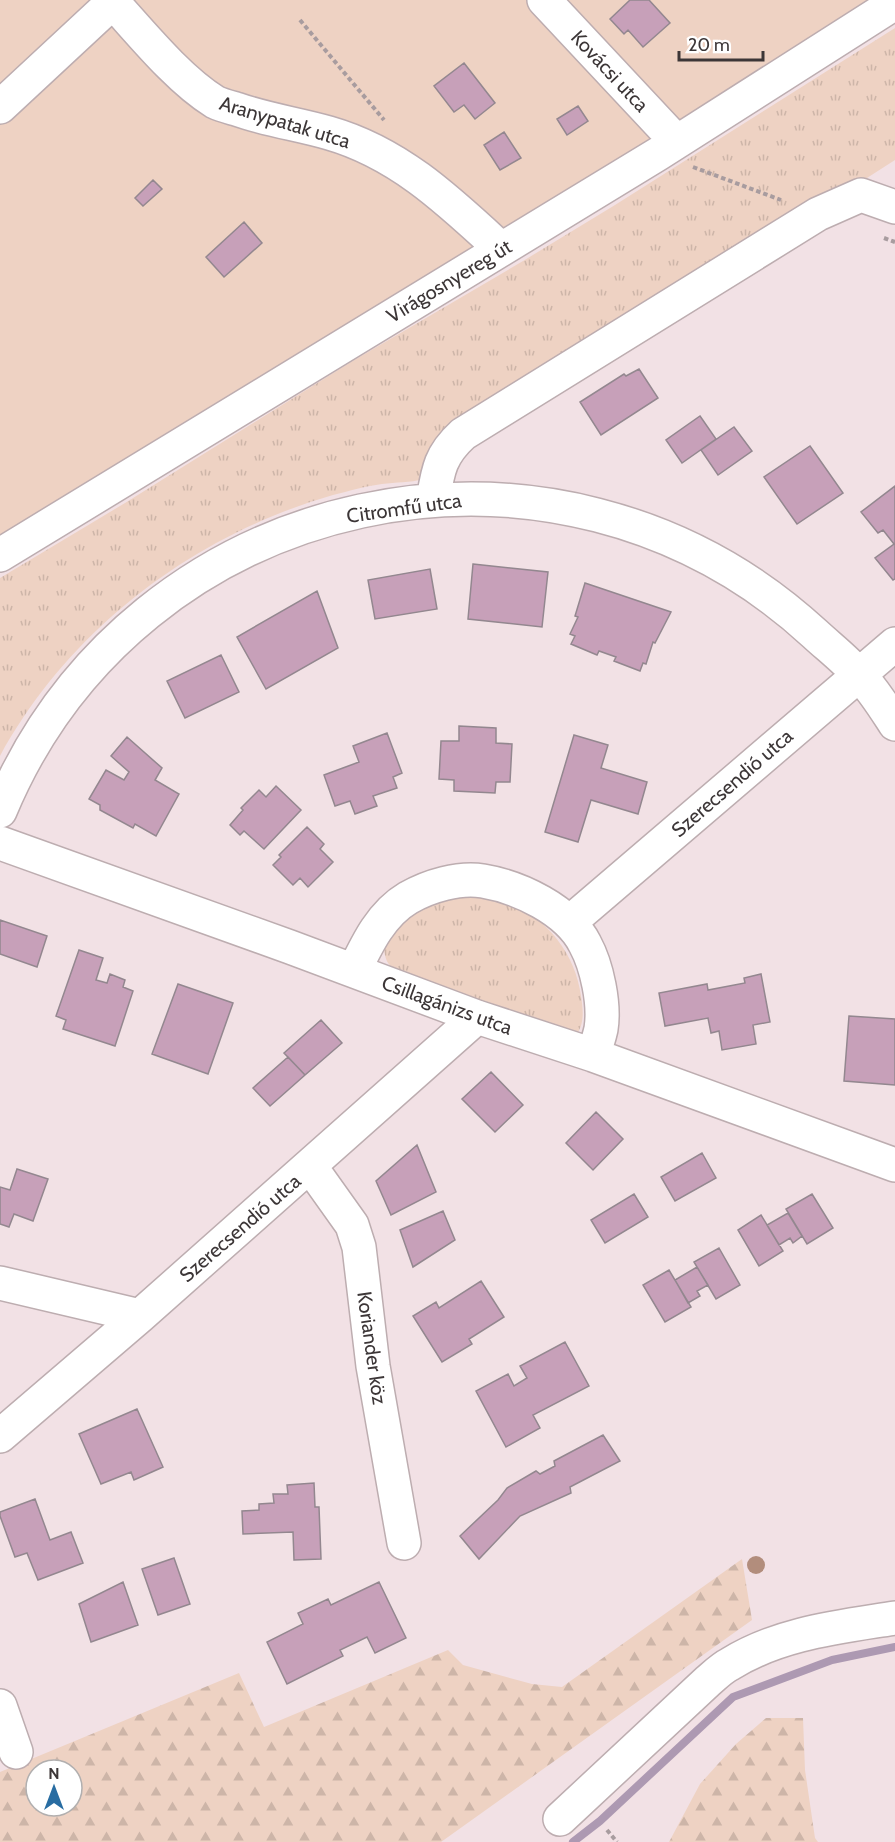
<svg xmlns="http://www.w3.org/2000/svg" width="895" height="1842" viewBox="0 0 895 1842" font-family="Cabin,sans-serif">
<defs>
<pattern id="grass-tufts" width="24" height="20" patternUnits="userSpaceOnUse" patternTransform="scale(1.5)"><rect width="24" height="20" fill="#eed2c3"/><path d="M3 7l-1-3M5 7V3M7 7l1-3M15 17l-1-3M17 17v-4M19 17l1-3" fill="none" stroke="#cdb5a8"/></pattern>
<pattern id="forest-firs" width="22" height="20" patternUnits="userSpaceOnUse" patternTransform="scale(1.5)"><rect width="22" height="20" fill="#eed2c3"/><path d="M5 1l3.5 6h-7zM16 11l3.5 6h-7z" fill="#cdb5a8"/></pattern>
</defs>
<rect width="100%" height="100%" fill="#f2e1e5"/>
<path fill="url(#grass-tufts)" d="M895 28V160L842 194 423 479C410 483 396 482 382 484 366 486 349 491 333 495 194 535 70 628 0 756V578L125 503 351 362 523 261 615 205Z
M456 896C469 896 481 895 493 898 540 909 575 949 581 996 583 1009 585 1024 576 1035L397 971C387 965 385 959 384 948L407 912Z"/>
<path fill="url(#forest-firs)" fill-rule="evenodd" d="M742 1559 752 1620 441 1842H0V1772L239 1673 264 1727 448 1650 463 1665 532 1684 562 1687ZM36 1770H72V1806H36Z
M766 1718H803L805 1770 815 1838 818 1842H669L700 1784 736 1744Z"/>
<path fill="#eed2c3" d="M0 0H878L0 538Z"/>
<g fill="none" stroke-linecap="round" stroke-linejoin="round">
<path stroke="#ad99b2" stroke-width="8" d="M573 1842 600 1821 733 1697 832 1660 895 1647"/>
</g>
<path fill="#c7a0b9" stroke="#93878f" stroke-width="1.5" d="M630 0H649L670 23 643 47 628 30 624 34 610 19Z
M464 63 495 103 475 119 464 105 454 112 434 86Z
M578 106 588 121 567 135 557 119Z
M504 132 521 158 500 170 484 145Z
M153 180 162 189 143 206 135 198Z
M244 222 262 243 224 277 206 257Z
M639 369 658 398 601 435 580 402 624 374 626 376Z
M700 416 716 439 682 463 666 440Z
M734 427 752 451 718 475 701 450Z
M810 446 843 493 797 524 764 477Z
M895 486V579L893 580 875 558 894 544 883 530 878 533 861 512Z
M473 564 548 572 542 627 468 619Z
M430 569 437 609 375 619 368 580Z
M585 583 671 612 655 643 653 642 646 664 643 663 640 671 614 661 616 657 599 651 597 655 571 644 575 636 570 634 578 617 575 616Z
M317 591 338 648 266 689 237 637Z
M221 655 239 692 185 718 167 681Z
M459 726 496 728V743L512 744 510 782H496L495 793 454 791V780L439 779 441 741H459Z
M387 733 402 773 393 777 397 788 373 796 377 806 355 814 350 801 335 806 324 775 359 762 353 746Z
M574 735 608 745 601 768 647 782 638 814 591 800 578 842 545 832Z
M127 737 162 768 155 780 179 794 156 836 135 824 133 828 100 810V805L89 799 106 770 124 780 129 772 111 756Z
M276 786 301 810 264 849 244 831 240 835 230 825 243 810 241 808 259 790 266 797Z
M307 827 324 844 320 849 333 862 308 887 300 878 293 885 273 865 281 857 279 855Z
M0 920 47 936 37 967 0 954Z
M79 950 103 958 96 980 107 983 110 974 125 980 123 987 133 991 115 1046 63 1029 66 1020 56 1016Z
M761 974 770 1022 753 1025 756 1044 722 1050 719 1031 711 1033 708 1018 665 1026 659 993 707 984 708 990 745 983 744 978Z
M178 984 233 1003 208 1074 152 1054Z
M849 1016 895 1019V1085L844 1081Z
M321 1020 342 1043 305 1075 284 1053Z
M288 1057 305 1075 270 1106 253 1088Z
M491 1072 523 1105 495 1132 462 1099Z
M596 1112 623 1139 593 1170 566 1143Z
M417 1145 436 1192 391 1215 376 1181Z
M702 1153 716 1178 675 1201 661 1177Z
M17 1169 48 1179 33 1221 14 1214 9 1227 0 1224V1187L10 1190Z
M634 1194 648 1217 605 1243 591 1220Z
M812 1194 833 1228 807 1244 786 1209Z
M443 1211 455 1240 413 1267 400 1230Z
M788 1213 802 1236 793 1243 790 1238 779 1245 767 1225Z
M761 1215 783 1251 759 1266 738 1230Z
M719 1248 740 1285 716 1299 694 1262Z
M697 1267 708 1285 697 1291 700 1296 688 1303 675 1280Z
M669 1270 691 1307 665 1322 643 1285Z
M481 1281 504 1317 469 1339 472 1344 442 1362 413 1316 436 1302 439 1308Z
M565 1342 589 1386 533 1415 540 1428 506 1447 476 1391 508 1374 514 1386 527 1378 520 1366Z
M137 1409 163 1467 134 1480 131 1472 101 1484 79 1434Z
M603 1435 620 1461 570 1487 571 1493 520 1516 479 1559 460 1536 498 1500 507 1488 536 1471 540 1474 555 1466 554 1461Z
M314 1483 315 1507H319L321 1559 294 1560 293 1532 243 1534 242 1511 259 1510V1504L274 1503 273 1494H288L287 1485Z
M35 1499 50 1540 71 1532 83 1563 38 1580 27 1553 15 1557 0 1516V1512Z
M174 1558 190 1604 158 1615 142 1569Z
M123 1582 138 1625 91 1642 79 1604Z
M379 1582 406 1638 375 1653 367 1637 340 1650 343 1656 287 1684 267 1642 303 1624 298 1613 328 1599 331 1605Z"/>
<g fill="none" stroke-linecap="round" stroke-linejoin="round">
<defs>
<path id="minor" d="M111 0C141 33 178 79 215 102 221 105 229 107 236 109 267 120 298 124 329 133 399 153 449 201 501 249
M544 0 676 141
M0 107 113 2
M433 500C438 470 440 455 463 434L818 214 861 195 895 207
M0 555 658 154 895 3
M0 811C135 486 556 395 815 634 829 647 846 660 859 675 873 689 884 707 895 724
M0 843 290 947 477 1017 593 1055 895 1165
M570 922 895 644
M354 971C367 944 381 914 408 898 429 886 459 877 483 881 519 887 568 910 585 944 597 966 605 1004 601 1029 599 1038 596 1047 593 1055
M310 1166 352 1225 359 1247 373 1366 404 1543
M0 1283 140 1316
M0 1436 140 1316 477 1017
M0 1706 16 1752
M560 1819 708 1681C715 1675 722 1668 730 1664 780 1633 839 1627 895 1618"/>
</defs>
<use href="#minor" stroke="#bdadb0" stroke-width="36"/>
<path stroke="#a89c9f" stroke-width="4" stroke-dasharray="4.5 3" stroke-linecap="butt" d="M300 20 384 120
M693 167 781 200
M884 238 895 242
M607 1830 617 1842"/>
<use href="#minor" stroke="#fff" stroke-width="33"/>
</g>
<circle fill="#b28d7c" cx="756" cy="1565" r="9"/>
<g text-anchor="middle" stroke-width="5" stroke-linejoin="round" paint-order="stroke">
<g font-size="20" fill="#3c3637" stroke="#fff">
<text transform="translate(610 71) rotate(47)" y="7">Kovácsi utca</text>
<text transform="translate(285 122) rotate(17)" y="7">Aranypatak utca</text>
<text transform="translate(449 281) rotate(-31)" y="7">Virágosnyereg út</text>
<text transform="translate(404 508) rotate(-8)" y="7">Citromfű utca</text>
<text transform="translate(732 783) rotate(-41)" y="7">Szerecsendió utca</text>
<text transform="translate(447 1005) rotate(20)" y="7">Csillagánizs utca</text>
<text transform="translate(240 1228) rotate(-41)" y="7">Szerecsendió utca</text>
<text transform="translate(372 1348) rotate(82)" y="7">Koriander köz</text>
</g>
</g>
<g transform="translate(54 1788)"><circle r="28" fill="#ffffff" stroke="#b1afaf" stroke-width="1.5"/>
<path d="M0-4.5L10 22L0 15L-10 22Z" fill="#296da2"/>
<text y="-9" font-size="16" font-weight="bold" text-anchor="middle" fill="#3c3637">N</text>
</g>
<path d="M679 51v9h84v-9" fill="none" stroke="#3c3637" stroke-width="3"/>
<text x="688" y="51" font-size="18" fill="#3c3637" stroke="#ffffff" stroke-width="4.5" paint-order="stroke">20 m</text>
</svg>
